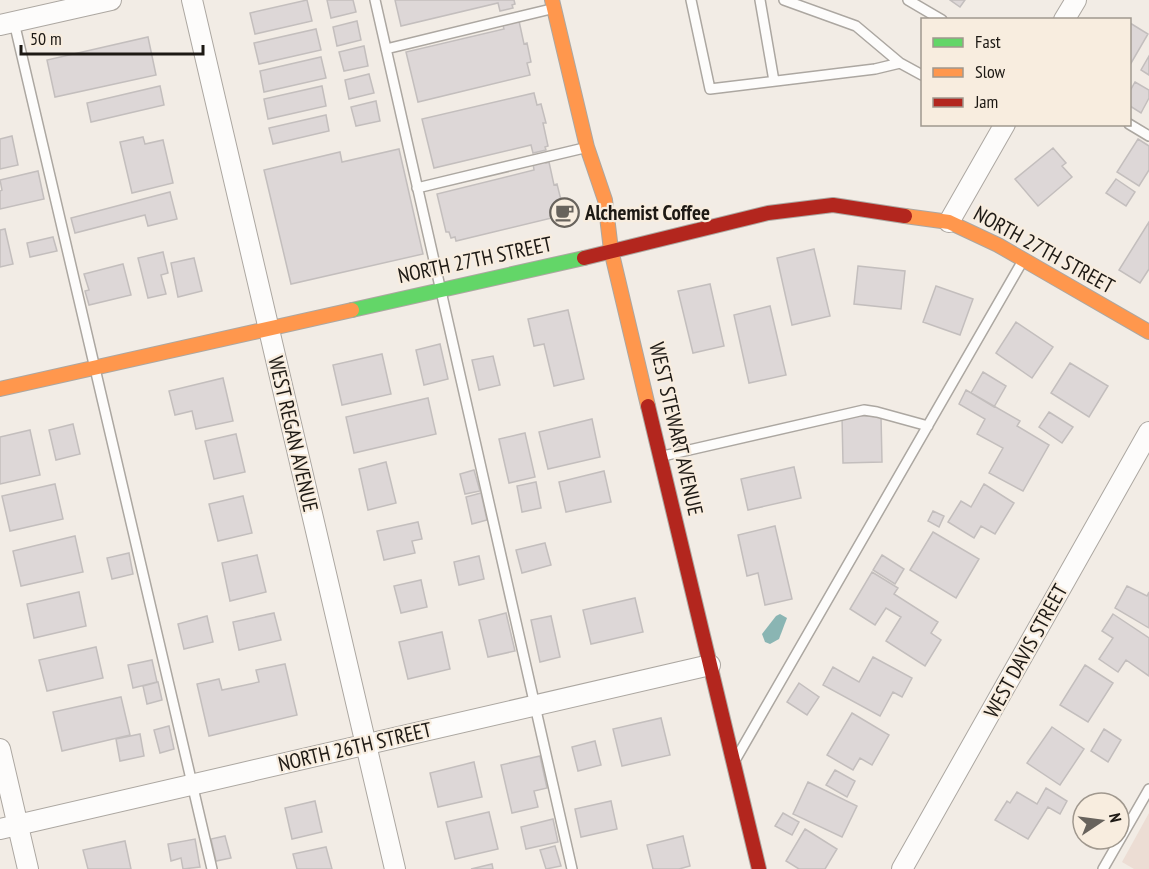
<svg xmlns="http://www.w3.org/2000/svg" width="1149" height="869" viewBox="0 0 1149 869" font-family="'PT Sans Narrow',sans-serif">
<rect width="100%" height="100%" fill="#f2ece5"/>
<path fill="#ecddd4" d="M1149 813V869H1134L1122 862Z"/>
<path fill="#8ab5b3" d="M780 614 787 618 779 639 770 644 765 642 762 634 776 616Z"/>
<path fill="#ddd7d7" stroke="#c3bebd" stroke-width="1.5" d="M307 0 312 21 255 34 250 13Z
M327 0H353L356 12 331 18Z
M395 0H514L515 4 512 5 513 8 500 11 498 3 401 26Z
M950 0H965L960 7Z
M357 21 361 40 337 46 333 27Z
M519 21 524 44 527 43 531 62 527 63 530 75 418 102 406 52 504 29 502 22Z
M1130 23 1148 34 1130 65Z
M316 29 321 50 259 64 254 43Z
M148 37 156 75 55 97 47 60Z
M364 46 368 66 344 71 339 52Z
M1149 56V75L1141 70Z
M321 57 326 78 264 92 260 71Z
M369 74 374 93 349 99 345 80Z
M1135 82 1149 90V98L1141 113 1130 106V91Z
M160 86 164 105 91 122 87 103Z
M322 86 326 106 268 119 264 99Z
M534 93 537 105 541 104 546 123H543L548 146 545 147 546 150 533 153 531 145 434 168 422 119Z
M376 101 380 121 356 126 351 107Z
M326 115 329 131 273 144 269 128Z
M12 136 18 165 0 169V139Z
M143 137 145 144 163 140 173 183 132 193 120 142Z
M1138 139 1149 146V170L1139 186 1117 172Z
M1053 148 1066 163 1062 166 1072 177 1038 206 1015 179Z
M399 149 423 254 291 284 264 170 340 152 342 162Z
M545 160 546 163 549 162 554 185 557 184 562 204 558 205 560 216 456 241 455 237 451 238 449 232H446L437 194 534 170 533 163Z
M38 171 44 199 0 209V191L2 190 0 180Z
M1116 179 1135 192 1126 206 1106 193Z
M170 192 177 219 148 226 145 215 75 233 71 218Z
M1149 222V269L1140 283 1119 270Z
M5 229 13 264 0 267V230Z
M53 237 57 251 30 257 27 243Z
M814 249 830 316 792 325 777 258Z
M163 252 168 273 161 275 166 294 148 298 138 258Z
M194 258 202 291 178 297 171 263Z
M123 264 131 295 89 305 85 291 89 290 84 274Z
M858 266 905 271 901 309 854 304Z
M710 284 724 346 693 353 678 291Z
M936 286 973 299 960 335 923 322Z
M770 306 786 375 749 383 734 315Z
M568 310 584 379 554 386 544 344 534 346 528 319Z
M1016 322 1053 347 1032 378 996 353Z
M440 344 448 379 424 385 416 350Z
M382 354 391 394 342 405 333 365Z
M493 356 500 385 479 390 472 360Z
M1070 363 1108 386 1089 417 1051 393Z
M983 372 1006 386 994 407 971 393Z
M223 378 233 421 196 429 192 411 175 415 169 391Z
M966 390 1020 421 1017 426 1049 445 1023 491 989 473 1003 448 977 434 985 419 959 404Z
M428 398 436 434 354 453 346 417Z
M1049 412 1073 427 1062 443 1039 427Z
M842 416H881L882 462 843 463Z
M592 419 600 457 548 469 539 432Z
M73 424 80 454 56 460 49 430Z
M30 430 40 475 0 484V437Z
M525 433 535 477 509 483 499 439Z
M236 434 245 472 214 479 205 441Z
M386 462 396 503 368 510 359 469Z
M794 467 801 498 748 510 741 479Z
M474 470 480 491 465 494 460 474Z
M604 471 611 502 566 512 559 482Z
M536 482 541 508 522 512 517 486Z
M55 484 63 519 10 531 2 496Z
M984 484 1014 503 995 534 981 526 974 538 948 522 961 501 971 507Z
M481 493 487 520 472 524 466 497Z
M243 496 252 533 218 541 209 504Z
M933 511 944 516 939 527 928 521Z
M418 522 422 539 412 541 415 553 384 560 377 531Z
M775 526 792 599 765 605 758 573 747 576 738 535Z
M933 532 979 559 956 598 910 570Z
M75 536 83 572 21 586 13 551Z
M545 543 551 565 522 573 516 550Z
M129 553 133 574 112 579 107 558Z
M257 555 266 592 230 601 222 563Z
M882 555 904 569 895 584 873 570Z
M479 556 484 579 459 585 454 562Z
M872 572 898 588 894 594 938 622 931 633 941 640 925 666 886 641 901 617 886 608 875 625 850 609Z
M421 580 427 607 401 613 394 586Z
M1127 586 1147 596 1149 592V628L1115 608Z
M79 592 86 626 34 638 27 604Z
M635 598 643 632 591 644 583 610Z
M274 613 281 640 239 650 233 622Z
M506 613 515 651 488 657 479 620Z
M1113 614 1149 638V676L1126 660 1118 672 1099 659 1113 638 1102 631Z
M207 616 213 642 184 649 178 624Z
M551 616 560 657 540 662 531 620Z
M442 632 450 669 408 679 399 642Z
M96 647 103 678 47 691 39 660Z
M873 657 912 678 902 697 893 692 880 716 823 685 833 667 859 682Z
M152 660 157 682 133 688 128 665Z
M285 664 297 715 209 736 197 684 219 679 222 690 259 682 256 670Z
M1085 665 1113 683 1088 722 1060 705Z
M158 682 162 700 147 704 143 686Z
M799 683 819 697 807 715 787 702Z
M121 697 130 735 62 751 53 712Z
M852 713 889 735 872 765 860 758 853 770 827 755Z
M661 718 670 755 622 766 613 729Z
M169 726 174 749 160 753 154 730Z
M1052 727 1084 749 1060 785 1027 763Z
M1104 729 1121 740 1108 762 1091 751Z
M140 734 144 756 120 761 116 739Z
M595 741 601 765 578 771 572 747Z
M540 756 547 788 534 791 538 807 512 813 501 765Z
M474 762 482 797 438 807 430 773Z
M835 770 855 781 847 797 826 785Z
M808 782 857 806 842 837 793 814Z
M1046 788 1067 801 1060 814 1048 807 1028 839 995 820 1007 801 1010 803 1017 792 1037 804Z
M315 801 322 832 292 839 285 808Z
M611 801 617 829 581 837 575 809Z
M489 812 498 849 455 859 446 822Z
M783 813 799 822 792 835 775 826Z
M553 819 558 842 526 849 521 827Z
M805 829 837 849 825 869H799L786 861Z
M225 836 231 858 216 861 211 839Z
M683 836 690 866 679 869H653L647 845Z
M195 839 200 867 183 869 181 858 171 861 168 844Z
M125 841 131 869H88L83 850Z
M555 846 561 866 546 869 540 850Z
M326 847 332 869H297L293 854Z
M492 864 493 869H471Z"/>
<g fill="none" stroke-linecap="round" stroke-linejoin="round">
<defs>
<path id="lane" d="M375 0 572 869
M691 0 710 89 875 69 900 63 922 75
M760 0 774 81
M784 0 856 26 900 63
M908 0 942 20
M14 22 212 869
M386 49 551 9
M1129 124 1149 136
M417 188 584 148
M663 456 864 410 877 412 928 426
M737 757 1022 262
M1103 869 1149 789"/>
<path id="street" d="M192 0 395 869
M1064 20 1076 0
M0 25 111 0
M949 222 1005 124
M0 749 28 869
M0 829 710 665
M902 869 1149 432"/>
<path id="fast" d="M352 310 584 258"/>
<path id="slow" d="M552 0 587 147 605 200 611 250 648 406
M905 216 949 222 998 245 1149 332
M0 389 352 310"/>
<path id="jam" d="M584 258 768 213 833 205 905 216
M648 406 759 869"/>
</defs>
<use href="#lane" stroke="#aca7a1" stroke-width="12"/>
<use href="#street" stroke="#aca7a1" stroke-width="22"/>
<use href="#fast" stroke="#aca7a1" stroke-width="16"/>
<use href="#slow" stroke="#aca7a1" stroke-width="16"/>
<use href="#jam" stroke="#aca7a1" stroke-width="16"/>
<use href="#lane" stroke="#fdfcfb" stroke-width="9"/>
<use href="#street" stroke="#fdfcfb" stroke-width="20"/>
<use href="#fast" stroke="#63d668" stroke-width="14"/>
<use href="#slow" stroke="#ff974d" stroke-width="14"/>
<use href="#jam" stroke="#b3261e" stroke-width="14"/>
</g>
<defs>
<symbol id="cafe-ring" viewBox="-11 -11 22 22"><circle r="9.5" fill="#f8eddf" stroke="#68635d" stroke-width="1.5"/><path d="M-5.5-4.5H6V0H3Q3 3.5 0 3.5H-2.5Q-5.5 3.5-5.5 0ZM3-3.2v2h1.7v-2ZM-6 4.5H4V6H-6Z" fill="#68635d"/></symbol>
</defs>
<g fill-rule="evenodd">
<use href="#cafe-ring" x="548" y="196" width="33" height="33"/>
</g>
<g text-anchor="middle" stroke-width="4.5" stroke-linejoin="round" paint-order="stroke">
<g font-size="21" font-weight="bold" fill="#1d1914" stroke="#f8eddf" text-anchor="start">
<text x="585" y="220">Alchemist Coffee</text>
</g>
<g font-size="21" fill="#1d1914" stroke="#f8eddf">
<text transform="translate(1044 250) rotate(29)" y="7">NORTH 27TH STREET</text>
<text transform="translate(475 260) rotate(-12)" y="7">NORTH 27TH STREET</text>
<text transform="translate(676 429) rotate(77)" y="7">WEST STEWART AVENUE</text>
<text transform="translate(293 434) rotate(77)" y="7">WEST REGAN AVENUE</text>
<text transform="translate(1026 651) rotate(-61)" y="7">WEST DAVIS STREET</text>
<text transform="translate(355 747) rotate(-13)" y="7">NORTH 26TH STREET</text>
</g>
</g>
<rect x="921" y="18" width="210" height="108" fill="#f8eddf" stroke="#a0988e" stroke-width="1.5"/>
<rect x="933" y="38" width="30" height="9" fill="#63d668" stroke="#a0988e" stroke-width="1.5"/>
<text x="975" y="48" font-size="18" fill="#1d1914">Fast</text>
<rect x="933" y="68" width="30" height="9" fill="#ff974d" stroke="#a0988e" stroke-width="1.5"/>
<text x="975" y="78" font-size="18" fill="#1d1914">Slow</text>
<rect x="933" y="98" width="30" height="9" fill="#b3261e" stroke="#a0988e" stroke-width="1.5"/>
<text x="975" y="108" font-size="18" fill="#1d1914">Jam</text>
<g transform="translate(1101 821) rotate(77)"><circle r="28" fill="#f8eddf" stroke="#a0988e" stroke-width="1.5"/>
<path d="M0-4.5L10 22L0 15L-10 22Z" fill="#68635d"/>
<text y="-9" font-size="16" font-weight="bold" text-anchor="middle" fill="#1d1914">N</text>
</g>
<path d="M21 45v9h182v-9" fill="none" stroke="#1d1914" stroke-width="3"/>
<text x="30" y="45" font-size="18" fill="#1d1914" stroke="#f8eddf" stroke-width="4.5" paint-order="stroke">50 m</text>
</svg>
